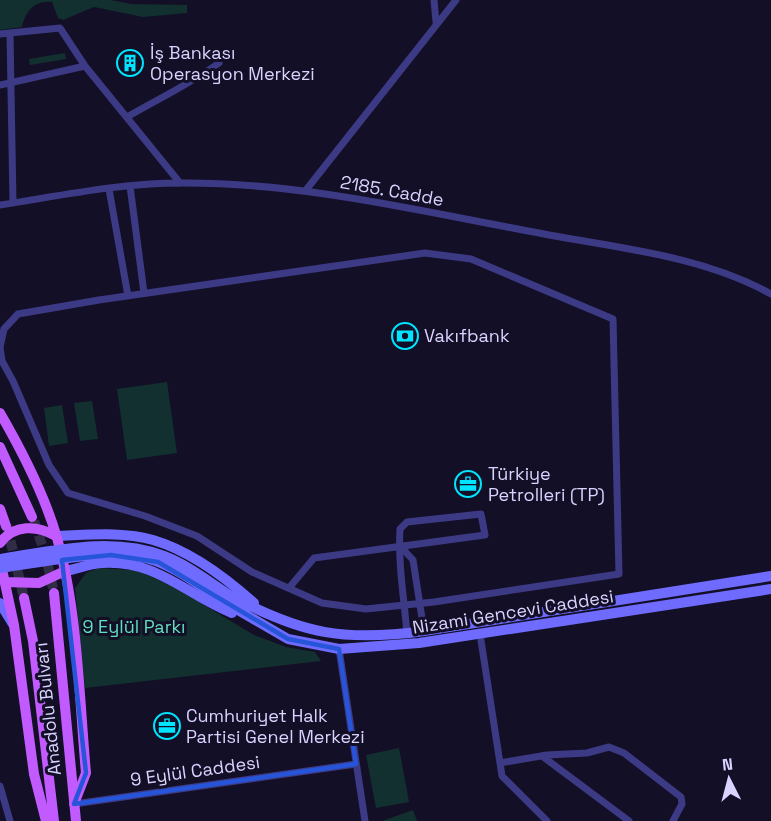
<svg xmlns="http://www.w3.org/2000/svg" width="771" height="821" viewBox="0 0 771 821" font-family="'Space Grotesk',sans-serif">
<rect width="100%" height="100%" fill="#130f26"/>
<path fill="#12302f" d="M0 0H110L131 4 187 5V13L143 17 94 7 63 20 58 18 52 2C34 0 25 12 22 27L0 30Z
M65 53 66 59 30 65 29 59Z
M167 382 177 453 127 460 117 389Z
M92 401 98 439 80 441 74 403Z
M62 405 68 443 49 446 44 408Z
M99 568 132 570 154 575 254 635 286 647 315 652 321 661 85 688 75 588 86 573Z
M399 748 409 802 376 808 366 755Z
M413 810 417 821H382Z"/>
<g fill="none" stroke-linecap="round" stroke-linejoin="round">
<path stroke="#312d47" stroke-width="10" stroke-dasharray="10 5" stroke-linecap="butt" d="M34 521 46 557 54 593
M7 526 24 598"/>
<path stroke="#3d3a85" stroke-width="7" d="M434 0 436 22
M10 33 60 28 85 66
M0 34 10 33 13 203
M0 85 85 66 180 183
M127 117C158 99 190 84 219 63
M130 186 144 293
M109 189 128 296
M306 190 456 0
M0 205C59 196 120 183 180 183 303 182 424 212 544 234 619 248 703 256 771 294
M425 253 471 259 613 319 619 574 434 602 366 609 322 603 252 572 197 536 145 516 68 493 49 465 13 381 2 361 0 347 4 329 18 314 99 300Z
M402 548 413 560 424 631
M289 588 314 558 485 535 481 514 407 522 400 529C398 564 404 598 407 634
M480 634 502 776 547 821
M339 649 365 821
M542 756 629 821
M500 763 547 755 587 753 609 747 624 753 681 797 682 804 673 821
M0 786 10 821
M74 804 356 764"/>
<path stroke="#6f6bff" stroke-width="10" d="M56 536C87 535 123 531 153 540 191 551 225 577 254 603
M65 571C77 569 89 564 101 563 156 559 185 594 232 613
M231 596C302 634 344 642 424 631L771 576
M224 602 288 639 339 649 419 643 771 589
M0 603 13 624"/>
<path stroke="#c25bff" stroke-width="10" d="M0 413C22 451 45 496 57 538 78 611 79 697 86 773L74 804
M0 447 32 517
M0 509 6 526
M0 543C14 524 37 525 56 536
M0 560 14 625 34 774 46 821
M5 582 39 583 65 571
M54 593 76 821
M24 598 33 641 54 821"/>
<path stroke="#6f6bff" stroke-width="10" d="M0 559C53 551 112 536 164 556 188 565 209 582 231 596
M0 568C47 562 111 546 156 561 180 570 203 588 224 602"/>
</g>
<path fill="none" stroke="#2655da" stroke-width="4.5" stroke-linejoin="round" d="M111 555 158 562 288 639 339 649 356 764 74 804 86 773 62 560Z"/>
<defs>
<symbol id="building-ring" viewBox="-11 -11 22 22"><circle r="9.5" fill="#130f26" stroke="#00e5ff" stroke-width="1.5"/><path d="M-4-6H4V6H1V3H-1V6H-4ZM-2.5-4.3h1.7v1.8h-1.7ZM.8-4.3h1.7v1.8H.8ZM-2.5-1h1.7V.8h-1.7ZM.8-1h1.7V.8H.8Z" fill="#00e5ff"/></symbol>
<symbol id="bank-ring" viewBox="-11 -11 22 22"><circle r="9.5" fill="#130f26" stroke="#00e5ff" stroke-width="1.5"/><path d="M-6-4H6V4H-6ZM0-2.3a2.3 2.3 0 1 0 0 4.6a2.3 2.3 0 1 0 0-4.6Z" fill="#00e5ff"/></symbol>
<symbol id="office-ring" viewBox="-11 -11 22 22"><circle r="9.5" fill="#130f26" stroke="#00e5ff" stroke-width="1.5"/><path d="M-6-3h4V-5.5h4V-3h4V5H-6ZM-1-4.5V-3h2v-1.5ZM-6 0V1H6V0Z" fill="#00e5ff"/></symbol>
</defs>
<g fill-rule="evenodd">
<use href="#building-ring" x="115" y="48" width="30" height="30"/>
<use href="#bank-ring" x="390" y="321" width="30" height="30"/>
<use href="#office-ring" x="453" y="469" width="30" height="30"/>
<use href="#office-ring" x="152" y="711" width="30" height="30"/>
</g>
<g text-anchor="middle" stroke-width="6" stroke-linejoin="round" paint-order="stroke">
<g font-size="18" fill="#d9d4ff" stroke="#130f26" text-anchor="start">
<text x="150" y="59">İş Bankası<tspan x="150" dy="21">Operasyon Merkezi</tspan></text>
<text x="424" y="342">Vakıfbank</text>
<text x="488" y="480">Türkiye<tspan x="488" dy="21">Petrolleri (TP)</tspan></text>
<text x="186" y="722">Cumhuriyet Halk<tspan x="186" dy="21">Partisi Genel Merkezi</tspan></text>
</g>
<g font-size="18" fill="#d9d4ff" stroke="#130f26">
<text transform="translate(392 191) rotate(10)" y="6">2185. Cadde</text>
<text transform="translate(513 612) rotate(-9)" y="6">Nizami Gencevi Caddesi</text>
<text transform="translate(48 709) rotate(-96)" y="6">Anadolu Bulvarı</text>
<text transform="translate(195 771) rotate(-8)" y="6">9 Eylül Caddesi</text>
</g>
<g font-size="18" fill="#5fe0c0" stroke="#130f26">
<text x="134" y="633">9 Eylül Parkı</text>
</g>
</g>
<g transform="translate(729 779) rotate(354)" stroke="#130f26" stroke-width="4.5" paint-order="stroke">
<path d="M0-4.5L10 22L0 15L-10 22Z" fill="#d9d4ff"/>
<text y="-9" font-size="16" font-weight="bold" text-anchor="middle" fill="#d9d4ff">N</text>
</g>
</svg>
